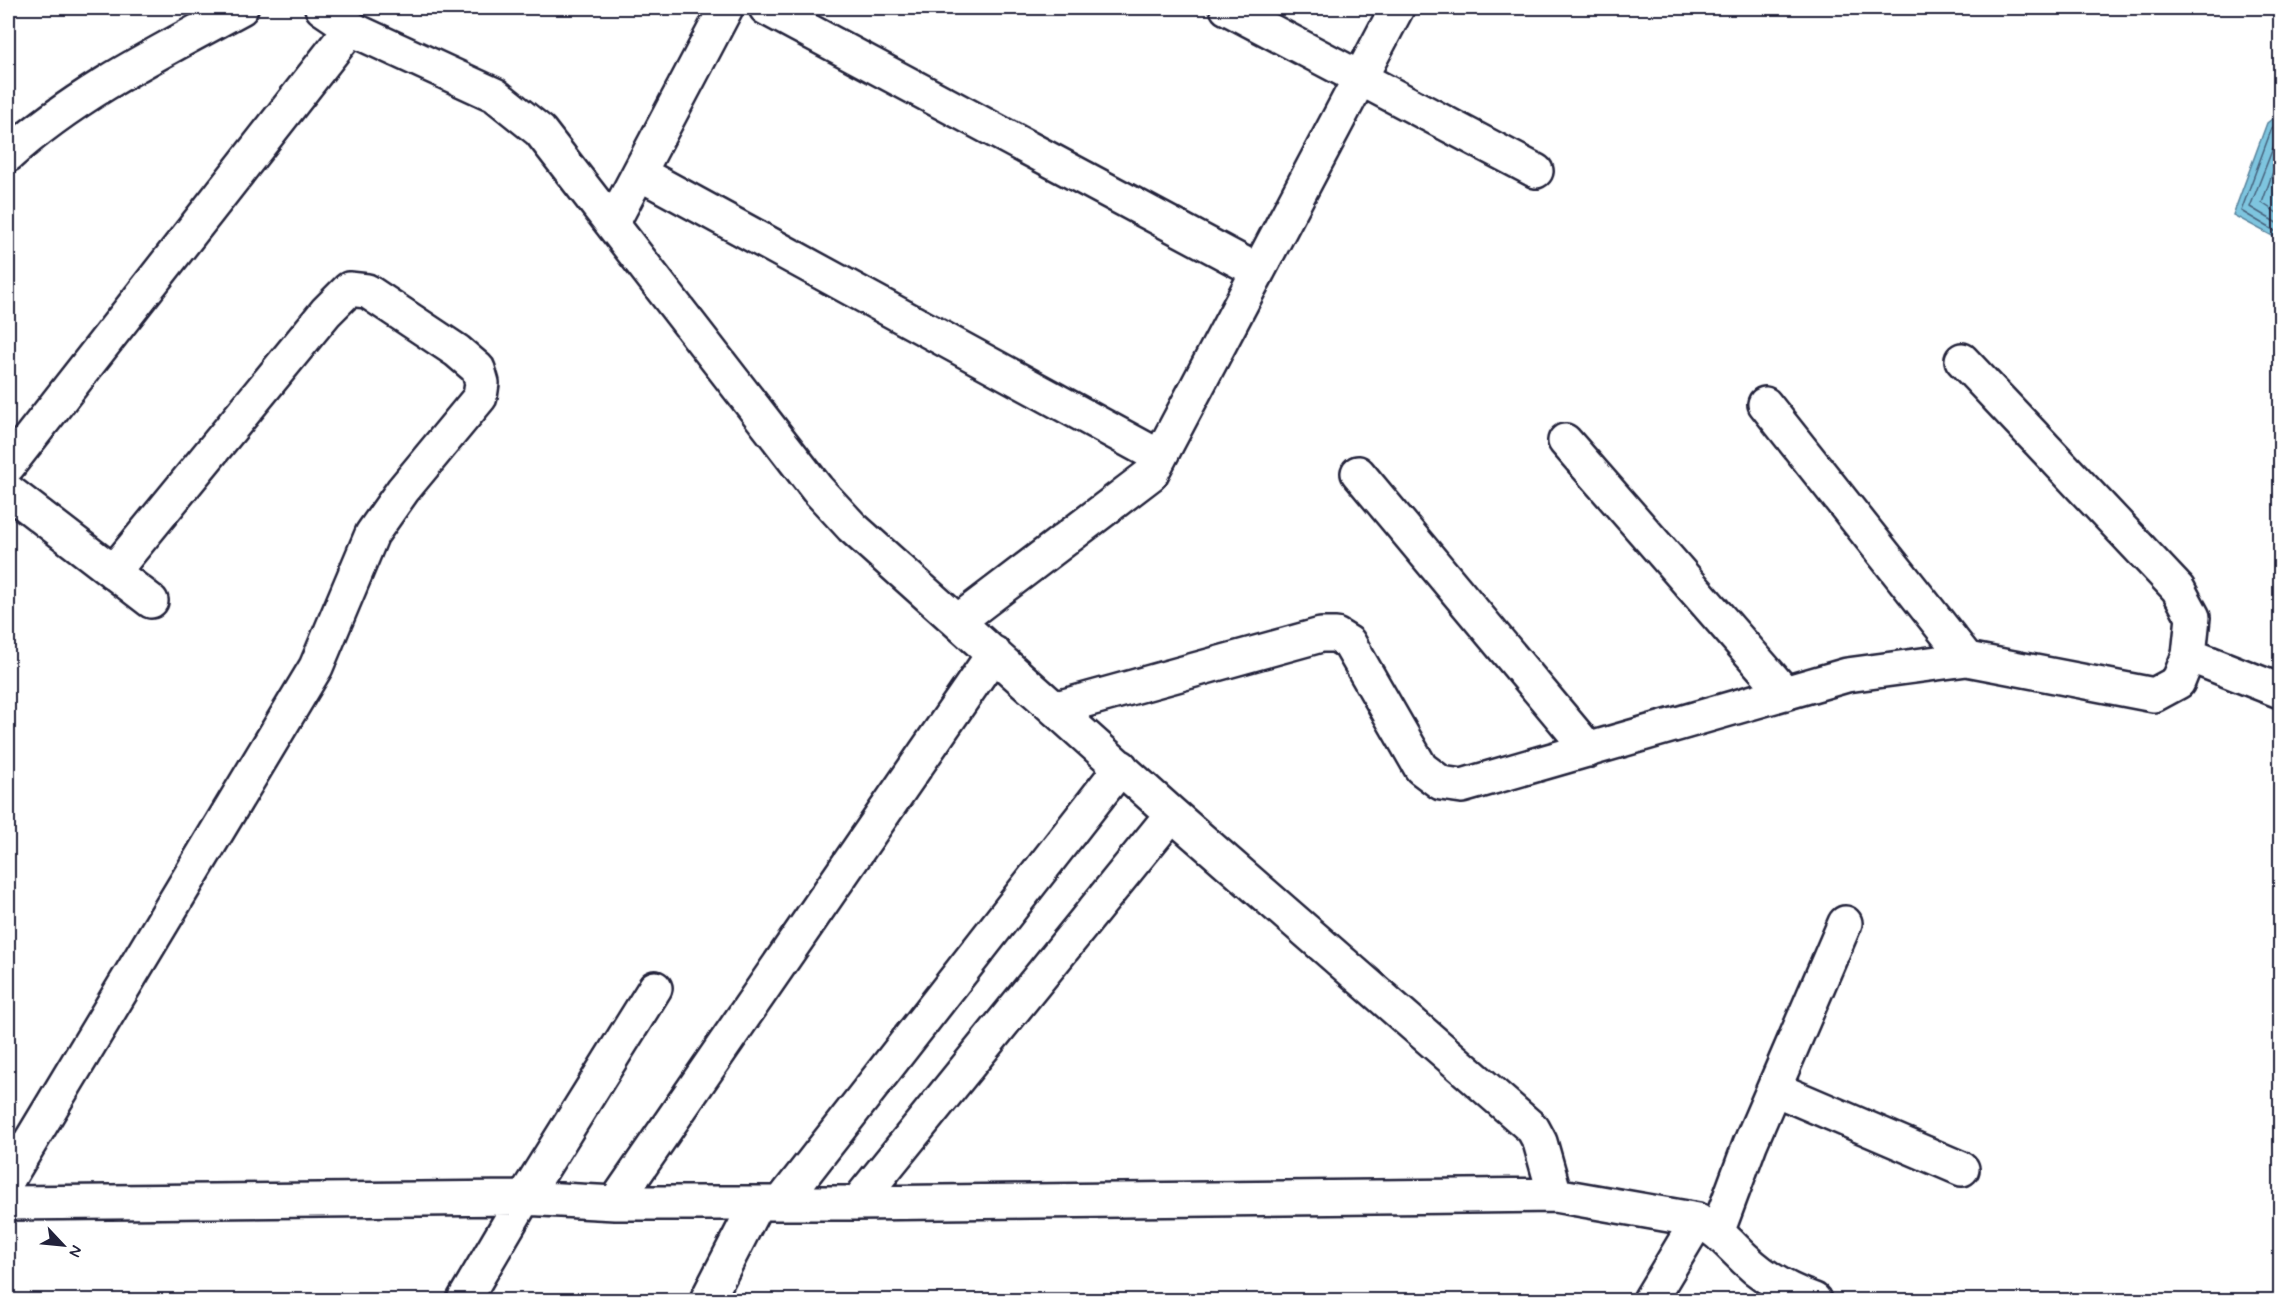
<svg xmlns="http://www.w3.org/2000/svg" width="2288" height="1308" viewBox="0 0 2288 1308" font-family="Mynerve,sans-serif">
<rect width="100%" height="100%" fill="#fff"/>
<filter id="ink" filterUnits="userSpaceOnUse"><feTurbulence type="fractalNoise" baseFrequency=".0167" numOctaves="2"/><feDisplacementMap in="SourceGraphic" scale="12" xChannelSelector="R" yChannelSelector="G"/><feConvolveMatrix kernelMatrix="1 2 1 2 8 2 1 2 1" color-interpolation-filters="sRGB"/></filter>
<g filter="url(#ink)">
<path fill="#7ec5df" stroke="#59849d" stroke-width="1.5" d="M2280 113V240L2233 215 2267 123Z"/>
<g fill="none" stroke-linecap="round" stroke-linejoin="round">
<path stroke="#47637d" stroke-width="1.5" d="M2280 121 2272 128 2241 211 2280 234
M2280 130 2250 207 2280 225
M2280 152 2262 203 2280 215"/>
<defs>
<path id="street" d="M322 8 356 31 495 95 540 131 817 489 852 527 1172 814 1533 1129 1540 1142 1555 1195
M766 8 1258 271
M1227 8 1536 171
M8 155C77 93 160 52 241 8
M639 173 1160 457
M612 224 726 8
M1765 404 1967 659
M1565 441 1785 693
M8 466 351 28
M1358 473 1589 750
M8 491 151 601
M958 621 1151 474 1397 8
M2189 655 2280 691
M1057 708 1321 635H1336L1349 643 1421 768 1441 783 1462 786 1847 675 1967 659 2154 695 2178 682 2189 655 2193 617 2178 589 1962 360
M1775 1089 1962 1169
M8 1179 316 667 372 534 403 490 480 397 482 383 478 369 457 351 367 291 349 289 326 312 113 572
M8 1203 524 1198 615 1203H857L1555 1195 1698 1220C1719 1231 1728 1243 1745 1259 1764 1278 1789 1291 1814 1300
M615 1203 994 653
M781 1203 1121 767
M857 1203 1172 814
M1718 1230 1750 1144 1845 923
M464 1300 524 1198 655 988
M707 1300 757 1203
M1650 1300 1698 1220"/>
</defs>
<use href="#street" stroke="#22223b" stroke-width="38"/>
<use href="#street" stroke="#fff" stroke-width="33"/>
</g>
</g>
<rect width="2288" height="1308" fill="none" stroke="#fff" stroke-width="30"/>
<rect x="15" y="15" width="2258" height="1278" fill="none" stroke="#22223b" stroke-width="2" filter="url(#ink)"/>
<g transform="translate(63 1245) rotate(116)" stroke="#ffffff" stroke-width="4.5" paint-order="stroke">
<path d="M0-4.5L10 22L0 15L-10 22Z" fill="#22223b"/>
<text y="-9" font-size="16" font-weight="bold" text-anchor="middle" fill="#22223b">N</text>
</g>
</svg>
